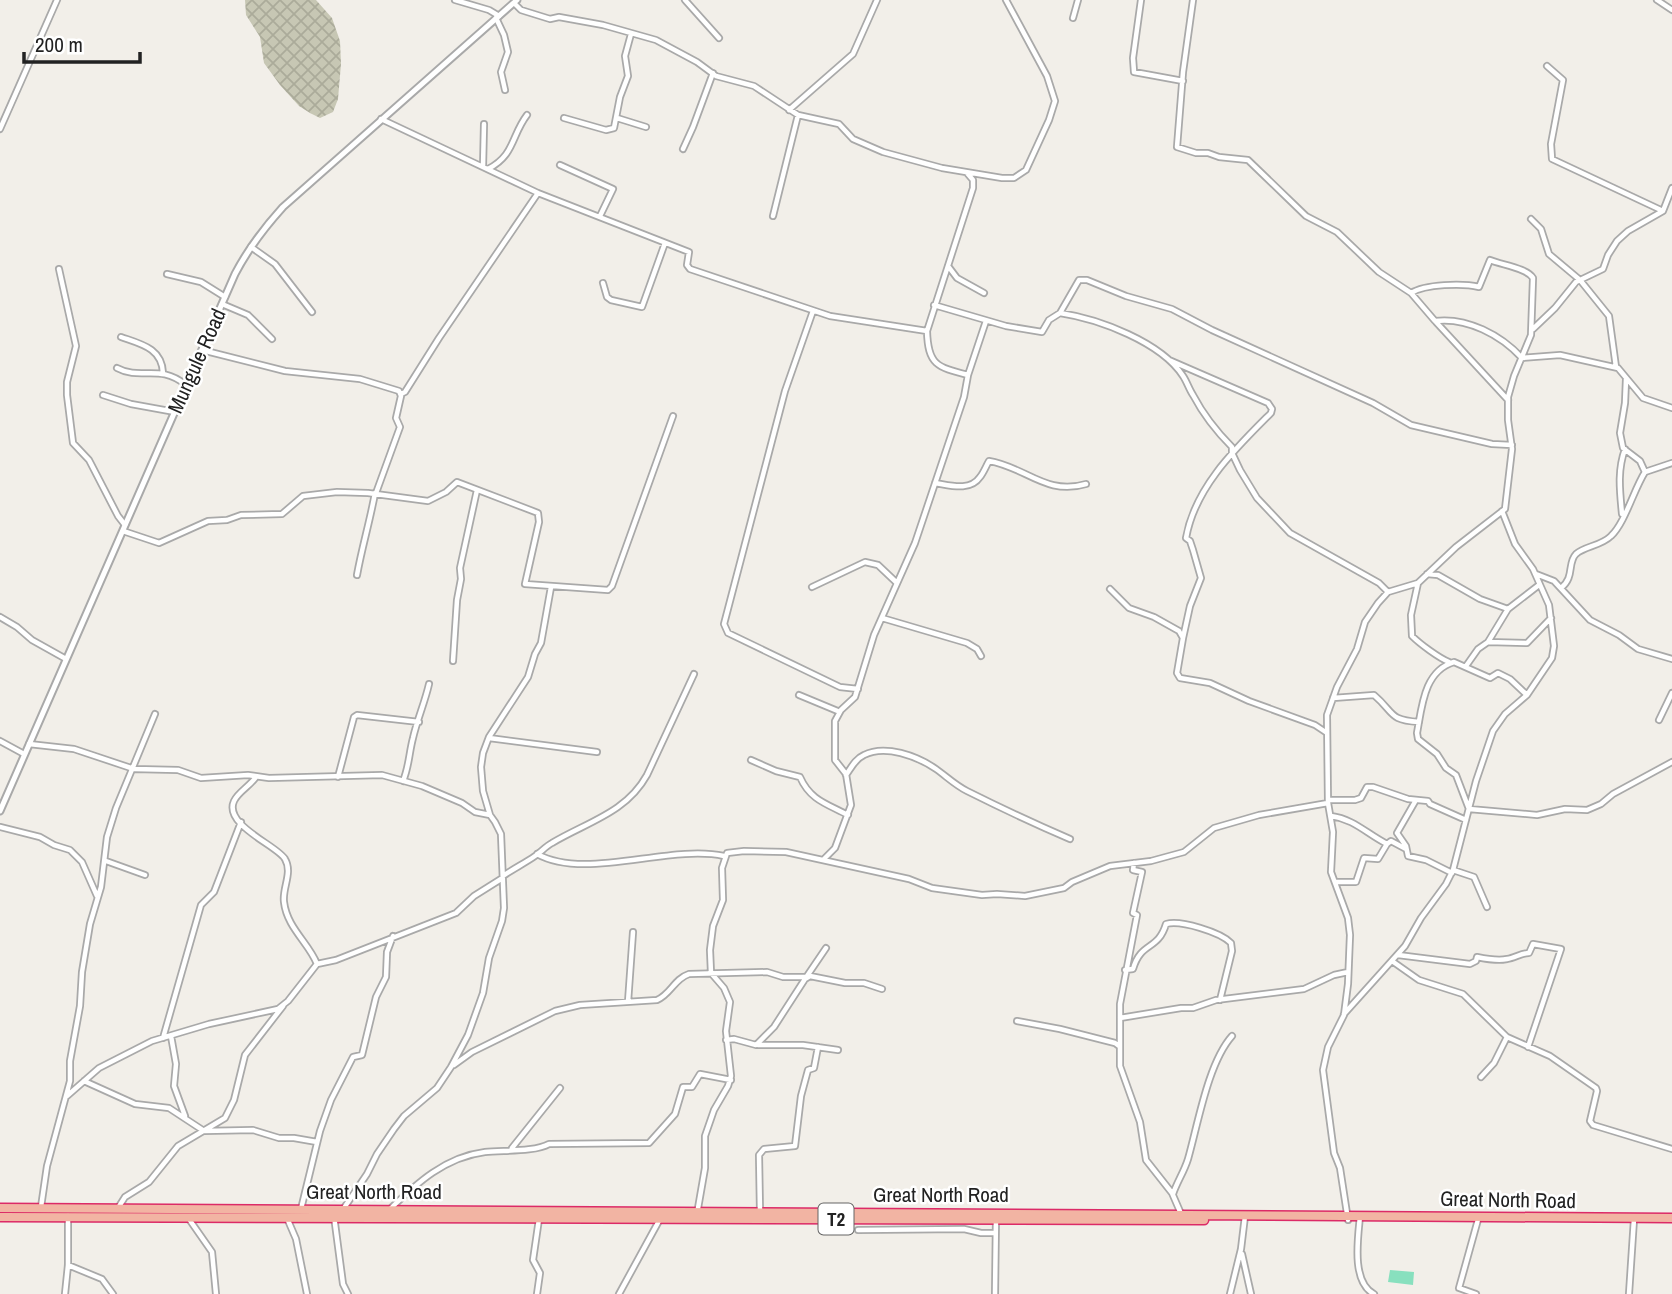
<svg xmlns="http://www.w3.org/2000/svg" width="1672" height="1294" viewBox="0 0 1672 1294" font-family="'Archivo Narrow',sans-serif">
<defs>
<pattern id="construction-cross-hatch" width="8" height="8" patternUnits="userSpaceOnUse" patternTransform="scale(1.75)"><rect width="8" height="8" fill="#c7c7b4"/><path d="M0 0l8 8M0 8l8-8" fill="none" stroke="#abab9a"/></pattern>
</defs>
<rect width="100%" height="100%" fill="#f2efe9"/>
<path fill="url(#construction-cross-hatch)" d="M245 0H316L332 18 340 41 341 64 338 99 333 112 320 118 310 113 299 106 280 85 264 63 260 37 246 15Z"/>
<path fill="#88e0be" d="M1390 1270 1414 1272 1413 1285 1388 1282Z"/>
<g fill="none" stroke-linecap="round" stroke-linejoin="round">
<defs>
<path id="minor" d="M455 0 489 10 499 16
M685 0 719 38
M1141 0 1133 58 1134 72 1183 81
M1193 0 1183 72 1177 147 1196 153H1208L1219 157 1248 160 1306 216 1337 232 1379 272 1411 293 1435 321C1467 317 1501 335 1522 358L1560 355 1618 368 1643 398 1672 408
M1657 0 1672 10
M514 3 521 10 550 19 559 17 603 25 656 40 697 62 716 76 754 86 798 115 839 124 853 139 883 152 942 168 1002 178H1014L1026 170 1049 120 1055 101 1047 76 1006 0
M496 18 504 35 508 52 501 72 505 90
M1073 18 1078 0
M1547 66 1563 80 1551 144 1552 159 1663 211
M789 110 853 54 877 0
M564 118 606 130 614 128 620 97 628 76 625 56 631 34
M617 118 646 127
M381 119 538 193 689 252 687 265 690 269 830 316 927 331
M0 129 57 0
M683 149 693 127 713 73
M560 165 613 189 600 216
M483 167 484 124
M488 169C515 155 511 136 527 115
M967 173 973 180V188L927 331C928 365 937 367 968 375
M773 216 798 115
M1531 219 1541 229 1549 254 1580 280 1609 316 1616 367
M251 247 275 264 312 312
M948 266 957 278 984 293
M59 269 76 346 67 382V395L73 443 89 460 118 516 125 525
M167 274 201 282 225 297
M603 283 607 297 611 300 642 307 665 243
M222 304 248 315 272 339
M934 305 1006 326 1042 332 1049 320 1060 313 1079 280H1087L1126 296 1172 309 1212 330 1373 403 1411 425 1492 444 1512 445
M813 311 785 391 724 624 728 633 840 687 858 689
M1060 313C1099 319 1161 342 1183 376 1187 382 1189 389 1193 395 1203 414 1217 432 1232 447V453L1240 470 1257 498 1290 533 1379 583 1388 592
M1436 322 1508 400
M1533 329 1555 308 1576 282 1603 269 1608 255 1617 241 1628 231 1663 211 1672 188
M121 337C141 344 162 348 163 373
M202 350 285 371 360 379 399 391 401 396 396 418 400 427 376 493
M1169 360 1268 403 1272 409 1271 413C1235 449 1195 487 1186 538L1190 541 1193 550 1201 578 1190 606 1183 638
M117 368C141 381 159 363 186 385
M1626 379 1625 403 1620 433 1623 448 1640 461 1645 472
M401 394 405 392 439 338 538 193
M103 395 131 404 175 412
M935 483C949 485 970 492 980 477 984 472 986 466 989 461 1026 467 1046 496 1086 484
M1622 514C1620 492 1617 471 1625 449
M123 531 159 543 208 521 227 520 241 515 282 514 303 496 337 492 368 493 428 501 446 492 457 482 538 513 539 522 525 584 608 590 612 586 673 416
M1427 574 1438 575 1480 599 1508 609
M1536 574 1554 581 1590 620 1619 635 1638 649 1672 659
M357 575C362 547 370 521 375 493
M1418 583 1411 615 1412 636C1420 644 1439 658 1449 662
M812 587 865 562 878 565 897 583
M1561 588C1575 577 1567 563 1576 554 1585 546 1601 546 1611 536 1625 523 1634 489 1645 472L1672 463
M1110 589 1129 608 1154 617 1179 631 1183 638 1177 673 1180 678 1210 683 1249 701 1315 725 1327 733
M0 617 17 627 32 640 66 659
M882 618 967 643 977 649 981 656
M1488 642 1527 643 1551 618
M453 661 457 600 461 579 460 568 477 490
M1466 666 1478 649 1488 642 1508 609 1539 585
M799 695 840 712
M1527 695 1510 679 1498 673 1490 678 1454 662C1424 671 1422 706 1417 733L1418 739 1437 754 1446 768 1456 775 1469 809 1537 815 1565 809 1587 810 1601 804 1613 794 1672 762
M1333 698 1374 695C1395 713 1388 720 1419 722
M1659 720 1672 693
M489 738 597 752
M0 741 24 754
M29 744 74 749 134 769 178 770 201 778 248 775 269 778 382 775 422 786 462 803 475 812 490 815 495 822 501 834 504 908 502 921 489 958 483 993 468 1035 451 1067 437 1088 404 1116 394 1129 377 1154 367 1174 344 1208
M751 760 776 771 800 777C810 800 827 804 848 815
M846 775C851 768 855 759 864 755 885 744 917 756 936 769 946 776 955 785 967 791 1001 808 1035 824 1070 839
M256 777C250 786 238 792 234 801 223 825 278 846 285 859 293 873 282 888 284 902 287 928 309 943 317 964
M338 777 354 717 357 715 419 722
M403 781C409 767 409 753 413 738 417 720 425 702 429 684
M1328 800H1355L1361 798 1367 787H1373L1408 799 1428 801 1430 804 1466 820
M1416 800 1397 833 1406 846 1408 856 1426 860 1452 873
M490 815 483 791 481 767 483 753 489 737 528 677 535 654 541 643 551 587
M1331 816C1354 819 1367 834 1387 844L1391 841 1406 849
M0 827 40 837 54 845 70 850 82 862 97 896
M537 854C586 881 669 844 724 856
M824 859 835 848 851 805 846 774 835 760V721L841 710 855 697 874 635 915 543 964 397 968 375 986 321
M106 861 145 875
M1134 863 1133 870 1142 872 1133 913 1137 915 1120 1004V1066L1140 1122 1146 1160 1172 1193 1182 1216
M1453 870 1474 877 1487 907
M503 876C513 869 525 863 535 856 541 852 546 846 552 843 587 822 626 813 647 775L694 674
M1335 882H1356L1364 858 1378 859 1387 844
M1398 955 1470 964 1476 961 1477 957C1487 959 1497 961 1507 959 1515 958 1521 953 1529 953L1533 944 1561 949 1528 1047
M1392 961 1419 980 1463 994 1507 1037 1550 1056 1596 1088 1597 1091 1590 1121 1593 1125 1672 1149
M1125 970 1133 969C1141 941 1158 951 1166 924 1181 920 1220 932 1231 943L1232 951 1220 1000
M807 976 826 948
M628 1002 633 932
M1344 1014 1405 946 1421 918 1446 884 1453 870 1476 781 1493 731 1505 714 1527 695 1552 658 1554 646 1549 605 1533 569 1515 544 1502 511
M1120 1018 1181 1008H1193L1216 1000 1304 989 1334 975 1348 972
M1017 1021 1060 1029 1115 1043 1119 1046
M171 1036 176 1064 174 1086 185 1116
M163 1038 201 905 214 892 241 822
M726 1040 734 1039 756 1045 774 1027 805 979 810 976 845 983H864L882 989
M758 1045H803L838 1050
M454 1065 472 1052 555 1011 580 1005 657 1000C671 994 674 979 689 974L767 972 783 977H807
M1481 1077 1494 1063 1507 1037
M84 1081 135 1104 169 1108 204 1131 253 1130 279 1138H294L317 1142
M67 1096 99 1068 152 1041 209 1024 278 1009 288 1001 317 964 336 960 456 913 474 896 501 879
M512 1148 560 1088
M1173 1194C1177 1182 1184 1172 1188 1159 1198 1124 1208 1063 1232 1036
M41 1207 47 1166 70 1081V1061L80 1006 82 972 90 924 101 887 107 837 116 808 155 714
M118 1208 125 1197 149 1182 178 1146 225 1118 234 1100 245 1055 283 1006
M301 1209 320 1131 331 1100 353 1057 362 1055 376 997 386 977 387 952 393 936
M389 1210C417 1183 445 1157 485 1152 502 1150 535 1152 549 1144L649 1143 675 1114 683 1087H692L700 1074 731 1080
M760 1212 759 1155 764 1149 795 1146 801 1096 808 1070 814 1068 818 1047
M697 1214 705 1168V1136L714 1110 728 1086 731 1076 726 1031 730 1002 724 988 711 973 710 950 713 926 723 900 722 868 727 853 744 851 786 852 909 879 932 888 982 895 997 894 1025 896 1064 888 1072 882 1110 866 1151 861 1184 852 1214 828 1259 815 1328 803
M334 1216 343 1284 348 1294
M1360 1216C1358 1238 1351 1282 1374 1294
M287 1218 296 1239 307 1294
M189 1219 212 1252 216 1294
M1348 1220 1340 1168 1334 1153 1323 1070 1328 1047 1344 1015 1348 984 1350 935 1348 918 1331 872 1333 832 1328 803 1327 715 1337 687 1357 649 1365 622 1378 603 1388 592 1418 583 1456 547 1505 509 1512 449 1508 420V397L1514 376 1531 335 1533 278C1527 268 1502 265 1490 260L1479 287C1463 283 1425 284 1411 293
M858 1230 964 1229 981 1233H995
M1242 1254 1251 1294
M68 1265 102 1279 113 1294
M65 1294 68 1265V1216
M537 1294 540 1273 533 1260 539 1219
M619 1294 660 1219
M995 1294 996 1217
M1230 1294 1241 1249 1245 1216
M1476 1294 1459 1288 1479 1216
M1629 1294 1634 1219"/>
<path id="tertiary" d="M0 811 235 274C248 249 264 228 283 207L517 0"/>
<path id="trunk" d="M0 1208 1672 1218
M0 1217 1204 1220"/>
</defs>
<use href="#minor" stroke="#a9a9a9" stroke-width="8"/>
<use href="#tertiary" stroke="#a9a9a9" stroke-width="9"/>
<use href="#trunk" stroke="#dc2a67" stroke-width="11"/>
<use href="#minor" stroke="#fff" stroke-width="4.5"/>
<use href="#tertiary" stroke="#fff" stroke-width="5"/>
<use href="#trunk" stroke="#f2b4a3" stroke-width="8"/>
</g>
<g text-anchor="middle" stroke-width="5" stroke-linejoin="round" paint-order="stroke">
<rect fill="#fff" stroke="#646464" stroke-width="2" x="818.5" y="1203.5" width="35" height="31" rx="5"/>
<g font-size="19" font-weight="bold" fill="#222">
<text x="836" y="1226">T2</text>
</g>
<g font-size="21" fill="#222" stroke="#fff">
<text transform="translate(197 361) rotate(-66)" y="7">Mungule Road</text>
<text x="374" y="1199">Great North Road</text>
<text x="941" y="1202">Great North Road</text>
<text transform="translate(1508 1200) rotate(1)" y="7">Great North Road</text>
</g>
</g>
<path d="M24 52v10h116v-10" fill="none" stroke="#222222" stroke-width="3.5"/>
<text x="35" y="52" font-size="21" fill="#222222" stroke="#ffffff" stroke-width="5" paint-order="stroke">200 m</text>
</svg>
